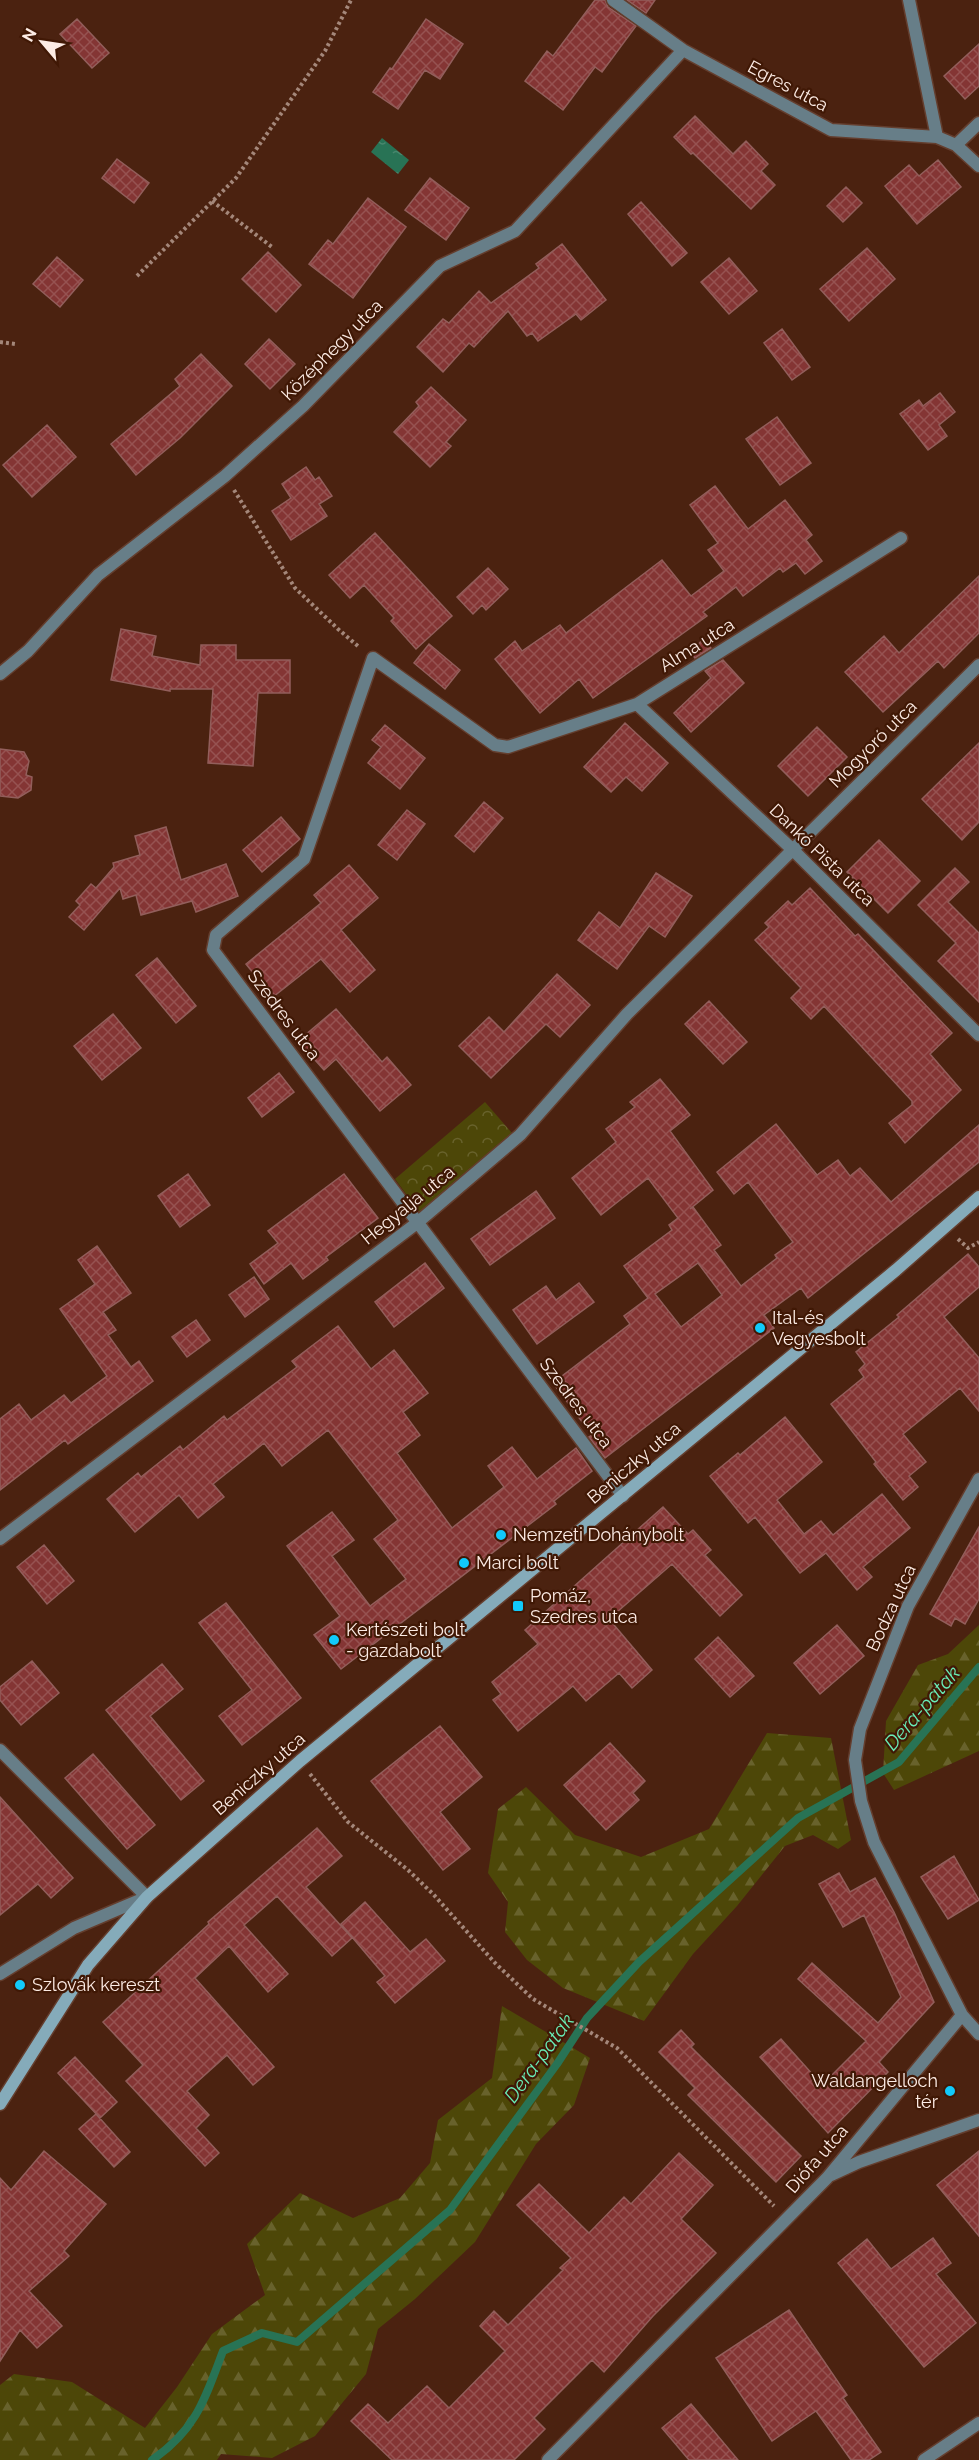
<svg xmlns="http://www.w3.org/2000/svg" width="979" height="2460" viewBox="0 0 979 2460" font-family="Raleway,sans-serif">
<defs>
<pattern id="forest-firs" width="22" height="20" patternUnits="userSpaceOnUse" patternTransform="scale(1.5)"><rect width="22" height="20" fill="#4d4708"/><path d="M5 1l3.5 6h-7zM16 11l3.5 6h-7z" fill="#68622c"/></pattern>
<pattern id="park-crowns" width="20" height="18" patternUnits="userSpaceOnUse" patternTransform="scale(1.5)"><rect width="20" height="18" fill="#4d4708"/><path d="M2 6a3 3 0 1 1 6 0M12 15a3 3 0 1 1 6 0" fill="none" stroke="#68622c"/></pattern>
<pattern id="water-ripples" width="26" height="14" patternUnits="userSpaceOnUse" patternTransform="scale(1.5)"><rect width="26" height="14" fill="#287355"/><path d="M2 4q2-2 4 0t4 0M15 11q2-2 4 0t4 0" fill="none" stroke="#48876d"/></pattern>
<pattern id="building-cross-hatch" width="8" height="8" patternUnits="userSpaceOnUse" patternTransform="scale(1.5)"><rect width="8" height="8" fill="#843534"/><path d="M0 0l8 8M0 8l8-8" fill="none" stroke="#965251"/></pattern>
</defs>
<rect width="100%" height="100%" fill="#4b2210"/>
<path fill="url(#forest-firs)" d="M979 1625V1751L894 1790 883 1773 886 1721 918 1665 948 1654Z
M767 1733 831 1738 851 1840 838 1849 813 1835 785 1846 737 1906 693 1954 644 2021 563 1988 527 1960 505 1932 508 1902 488 1873 498 1809 526 1787 575 1835 641 1857 709 1829Z
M502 2006 590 2058 574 2105 536 2144 475 2242 415 2299 378 2329 366 2374 315 2436 272 2458 221 2454 217 2460H0V2385L14 2374 72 2382 145 2428 177 2387 212 2334 265 2295 247 2244 300 2193 353 2218 400 2198 430 2163 438 2120 492 2078Z"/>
<path fill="url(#park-crowns)" d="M485 1102 512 1133 420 1213 395 1179Z"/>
<path fill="url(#water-ripples)" d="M382 138 409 160 398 174 371 152Z"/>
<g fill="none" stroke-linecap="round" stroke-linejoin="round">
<path stroke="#287355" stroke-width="8" d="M152 2460C196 2430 205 2399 223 2351L262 2333 297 2342 450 2210 557 2064 587 2018 639 1962 798 1818 899 1762 979 1667"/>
</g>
<path fill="url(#building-cross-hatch)" stroke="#925e5b" stroke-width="1.5" fill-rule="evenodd" d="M595 0H605L608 7 636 26 602 72 595 67 563 110 525 81 547 51 553 56Z
M627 0H655L646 13Z
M77 19 109 53 92 68 60 34Z
M426 19 463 44 440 79 425 70 398 109 373 92 390 68 392 69Z
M979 44V86L965 99 944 76Z
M695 116 733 154 746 141 768 164 761 171 775 185 751 209 693 153 691 154 674 137Z
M117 159 149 183 134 203 102 178Z
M938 160 961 187 917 224 885 186 909 165 919 176Z
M430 178 469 208 446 240 405 210Z
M846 187 862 203 843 222 827 206Z
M368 198 406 227 353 298 309 264 328 240 333 244Z
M641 202 687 253 672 266 628 214Z
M562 244 606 300 581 320 576 314 538 341 532 333 527 336 508 311 474 347 469 343 443 372 417 347 443 319 449 323 479 291 491 303 539 268 536 264Z
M867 248 895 279 849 321 820 289Z
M268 252 301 285 276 312 242 279Z
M57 257 83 280 60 307 33 284Z
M729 258 757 291 729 314 701 282Z
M782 329 810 367 792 380 764 343Z
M269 339 295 364 270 389 245 364Z
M201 354 232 386 180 438 136 475 111 444 180 386 175 379Z
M431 387 466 420 446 442 451 446 430 467 394 432 419 406 416 402Z
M940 393 955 412 939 425 947 436 928 450 900 414 919 400 923 406Z
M777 417 811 463 780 485 746 439Z
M47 425 76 457 32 497 3 465Z
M306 467 315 480 319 477 332 496 319 504 327 516 291 540 272 511 291 498 282 484Z
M715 486 748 529 785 500 812 535 806 540 822 561 805 574 796 563 783 572 780 568 743 596 736 587 703 612 707 616 593 698 579 679 540 713 495 659 515 641 522 651 560 625 566 633 662 560 691 596 724 571 708 550 718 543 690 505Z
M375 533 452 616 416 649 391 621 394 618 364 585 350 598 329 575Z
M488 568 508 589 486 610 482 605 473 614 457 597Z
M979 576V633L944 668 938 661 883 712 845 672 884 636 899 653Z
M121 629 156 636 152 656 200 665 201 645H236V660H290V693H258L253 766 208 763 213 689H170V691L111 680Z
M703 639 711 648 695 658 691 653Z
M429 644 460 670 445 689 414 663Z
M723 660 744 683 691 732 674 713 711 678 705 671Z
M625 723 668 763 642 791 626 777 611 792 584 767Z
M385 725 425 758 400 789 368 763 381 747 372 740Z
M817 727 847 757 808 796 778 766Z
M979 743V822L962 840 922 799Z
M0 749 24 752 29 761 26 775 32 777 31 790 18 798 0 796Z
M484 802 503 818 474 852 455 836Z
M407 810 425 824 397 860 378 845Z
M281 817 300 839 262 872 243 850Z
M166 827 181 880 226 864 238 896 196 912 192 901 141 915 136 895 123 899 120 888 84 930 69 917 80 905 76 901 91 884 96 888 114 867 113 863 140 855 135 836Z
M879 840 920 881 888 913 847 872Z
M349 865 378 898 341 930 375 970 350 992 321 959 273 997 246 964 321 903 314 895Z
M955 868 969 882 948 902 979 933V1002L938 961 956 943 918 905Z
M656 873 692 896 665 937 649 926 617 969 578 940 599 912 620 928Z
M810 888 855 936 858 934 952 1033 930 1054 961 1090 905 1143 889 1123 912 1105V1101L824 1006 811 1019 791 998 801 988 755 940 769 927 765 923 788 901 792 905Z
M157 958 196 1006 176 1023 136 975Z
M557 974 590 1005 560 1037 546 1024 491 1078 459 1046 489 1017 504 1032Z
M709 1001 747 1042 723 1064 685 1024Z
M336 1009 382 1062 387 1057 411 1085 380 1111 336 1059 324 1070 298 1041Z
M113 1014 141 1048 102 1080 74 1046Z
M279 1073 294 1092 262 1117 248 1098Z
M660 1079 690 1115 670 1131 713 1190 690 1209 693 1207 721 1245 714 1250 741 1286 777 1258 775 1255 793 1242 748 1182 734 1194 717 1172 776 1124 817 1175 838 1160 850 1176 860 1168 891 1202 979 1125V1162L808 1298 801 1288 764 1315 774 1328 605 1458 589 1437 592 1435 553 1383 630 1324 624 1316 648 1298 624 1266 672 1230 669 1225 678 1218 648 1178 601 1215 572 1178 616 1142 606 1129 635 1107 630 1102ZM698 1263 722 1295 681 1327 655 1294Z
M188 1174 210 1205 180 1227 158 1196Z
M344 1174 378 1218 326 1257 328 1260 303 1279 291 1263 264 1284 250 1264 278 1243 268 1231Z
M536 1191 555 1218 490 1265 471 1239Z
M97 1246 131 1293 103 1312 116 1330 108 1335 131 1367 139 1361 153 1381 68 1444 65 1440 0 1490V1419L19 1404 31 1420 64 1395 71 1403 107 1376 60 1309 95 1284 78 1260Z
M968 1254 979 1267V1287L944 1317 979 1358V1411L960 1388 903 1434 926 1462 909 1476 918 1487 903 1500 874 1464 876 1462 831 1404 864 1377 859 1370 865 1364 856 1352 899 1317 897 1315Z
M425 1263 444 1288 394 1327 375 1302Z
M254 1277 269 1299 245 1317 229 1295Z
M579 1283 594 1302 537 1344 513 1310 546 1286 556 1300Z
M196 1320 210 1340 187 1357 172 1337Z
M338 1326 371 1369 394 1350 428 1393 403 1412 420 1435 397 1453 452 1528 504 1487 488 1466 512 1447 537 1479 576 1448 592 1471 554 1501 556 1504 341 1669 314 1635 340 1616 287 1546 332 1512 354 1540 332 1556 370 1606 406 1579 374 1539 398 1520 328 1430 282 1466 264 1443 213 1484 224 1497 198 1518 179 1495 135 1532 107 1499 138 1473 141 1477 180 1446 183 1450 224 1416 227 1420 297 1367 292 1361Z
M785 1417 822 1462 777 1500 804 1534 821 1521 833 1535 882 1494 910 1528 863 1567 872 1577 857 1590 826 1553 800 1573 755 1517 748 1523 710 1476 738 1453 740 1455Z
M663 1507 688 1534 693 1530 711 1550 705 1555 742 1595 720 1616 672 1564 609 1619 652 1670 632 1688 619 1673 586 1701 573 1686 518 1731 493 1700 501 1694 492 1682 538 1644 525 1630Z
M979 1527V1599L965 1624 955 1618 951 1626 930 1614Z
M44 1545 74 1581 47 1604 17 1567Z
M226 1603 301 1698 242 1745 219 1716 252 1690 199 1623Z
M837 1625 864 1656 820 1694 794 1663Z
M718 1637 754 1676 730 1697 695 1659Z
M32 1661 59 1693 21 1725 0 1700V1687Z
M162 1664 183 1689 150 1716 204 1781 181 1800 106 1710Z
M440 1726 482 1777 440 1812 470 1849 443 1870 371 1781Z
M610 1743 645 1781 633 1793 639 1800 606 1830 564 1785Z
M93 1754 155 1825 127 1849 65 1778Z
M0 1797 73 1878 51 1898 38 1884 0 1915Z
M317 1828 342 1856 306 1887 352 1938 332 1956 277 1896 244 1925 288 1974 268 1992 229 1946 195 1978 274 2067 253 2085 227 2055 187 2091 209 2115 196 2128 219 2153 205 2166 126 2081 143 2065 103 2022 209 1924 208 1922Z
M954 1856 979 1900 948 1919 921 1877Z
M839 1873 850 1892 875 1878 894 1912 934 2002 879 2062 888 2072 828 2133 760 2057 781 2039 822 2085 866 2041 798 1979 812 1963 878 2023 901 1997 864 1915 843 1927 819 1884Z
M365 1902 410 1952 426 1939 445 1961 395 2003 377 1982 385 1976 341 1924Z
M681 2030 694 2044 691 2047 801 2156 776 2182 688 2095 695 2088 659 2052Z
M75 2057 117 2102 100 2118 58 2073Z
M96 2114 130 2152 114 2167 79 2129Z
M44 2151 106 2204 64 2251 69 2256 29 2291 62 2326 37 2348 20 2330 0 2361V2178L11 2190Z
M979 2151V2236L937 2185Z
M679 2153 713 2185 681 2219 716 2253 653 2316 604 2372 592 2360 534 2418 545 2429 514 2460H392L351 2421 368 2404 388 2423 427 2386 449 2408 505 2351 480 2326 494 2311 508 2325 563 2270 560 2268 571 2258 517 2205 539 2184 589 2233 624 2197 631 2204Z
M933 2238 951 2263 936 2274 976 2323 924 2367 838 2263 867 2239 891 2269Z
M789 2310 847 2395 843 2398 881 2452 869 2460H851L816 2411 772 2441 716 2358Z
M691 2404 738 2460H689L662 2428Z"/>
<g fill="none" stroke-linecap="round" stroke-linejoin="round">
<defs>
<path id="minor" d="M613 0 683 50 831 130 937 137 956 145 979 166
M909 0 937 137
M956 145 979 123
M0 674 28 651 98 575 225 476 303 406 440 266 515 231 683 50
M637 704 793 850 979 1035
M979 1479 908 1606 860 1729 855 1760 861 1801 874 1842 962 2015 979 2034
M623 1496 213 950 216 935 304 859 373 658 495 745 508 747 637 704 901 538
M0 1539 417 1223 520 1135 627 1014 979 665
M0 1750 147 1897 74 1928 0 1974
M831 2175 859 2162 979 2120
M548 2460 827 2178 962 2015
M924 2460 979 2423"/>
<path id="secondary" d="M0 2104 88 1965 147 1897 300 1761 896 1270 979 1197"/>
</defs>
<use href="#minor" stroke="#643e2e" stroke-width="15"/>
<use href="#secondary" stroke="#643e2e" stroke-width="15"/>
<path stroke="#a4877a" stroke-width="4" stroke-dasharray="3 3" stroke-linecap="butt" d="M212 201 272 247
M137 276 236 178 325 51 351 0
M0 342 15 344
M234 490 295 588 338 629 359 647
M958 1239 968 1248 979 1242
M310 1774 348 1822 408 1870 433 1894 496 1964 533 1999 617 2048 774 2206"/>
<use href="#minor" stroke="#677e88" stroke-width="12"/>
<use href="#secondary" stroke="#85abba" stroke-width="12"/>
</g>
<g fill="#11cafb" stroke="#401805" stroke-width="2">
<circle cx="760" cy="1328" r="6"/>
<circle cx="501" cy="1535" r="6"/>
<circle cx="464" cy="1563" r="6"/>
<rect x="512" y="1600" width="12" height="12" rx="3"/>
<circle cx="334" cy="1640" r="6"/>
<circle cx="20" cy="1985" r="6"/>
<circle cx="950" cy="2091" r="6"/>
</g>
<g text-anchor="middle" stroke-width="4.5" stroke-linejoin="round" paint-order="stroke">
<g font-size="18" fill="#fcebe4" stroke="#401805">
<text transform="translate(788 86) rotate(28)" y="6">Egres utca</text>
<text transform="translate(332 350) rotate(-45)" y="6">Középhegy utca</text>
<text transform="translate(697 645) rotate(-32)" y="6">Alma utca</text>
<text transform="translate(873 744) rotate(-45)" y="6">Mogyoró utca</text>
<text transform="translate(822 855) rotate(44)" y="6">Dankó Pista utca</text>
<text transform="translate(284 1015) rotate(53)" y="6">Szedres utca</text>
<text transform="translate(408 1205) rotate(-39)" y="6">Hegyalja utca</text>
<text transform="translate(576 1403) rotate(53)" y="6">Szedres utca</text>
<text transform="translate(634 1463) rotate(-40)" y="6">Beniczky utca</text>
<text transform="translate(891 1608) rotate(-65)" y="6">Bodza utca</text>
<text transform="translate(259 1774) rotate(-41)" y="6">Beniczky utca</text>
<text transform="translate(817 2159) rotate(-49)" y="6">Diófa utca</text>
</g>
<g font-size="18" fill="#fcebe4" stroke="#401805" text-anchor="start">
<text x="772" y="1324">Ital-és<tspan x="772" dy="21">Vegyesbolt</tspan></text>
<text x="513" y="1541">Nemzeti Dohánybolt</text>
<text x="476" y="1569">Marci bolt</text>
<text x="530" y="1602">Pomáz,<tspan x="530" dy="21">Szedres utca</tspan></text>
<text x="346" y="1636">Kertészeti bolt<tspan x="346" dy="21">- gazdabolt</tspan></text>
<text x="32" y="1991">Szlovák kereszt</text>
<text x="938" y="2087" text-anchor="end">Waldangelloch<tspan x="938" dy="21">tér</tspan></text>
</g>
<g font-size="20" font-style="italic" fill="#69ecb6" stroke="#401805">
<text transform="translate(922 1708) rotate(-49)" y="7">Dera-patak</text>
<text transform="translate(539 2058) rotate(-54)" y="7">Dera-patak</text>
</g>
</g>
<g transform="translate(42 42) rotate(299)" stroke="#401805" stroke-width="4.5" paint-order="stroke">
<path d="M0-4.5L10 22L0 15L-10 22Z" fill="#fcebe4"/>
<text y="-9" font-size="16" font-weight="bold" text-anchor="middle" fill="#fcebe4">N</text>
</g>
</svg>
